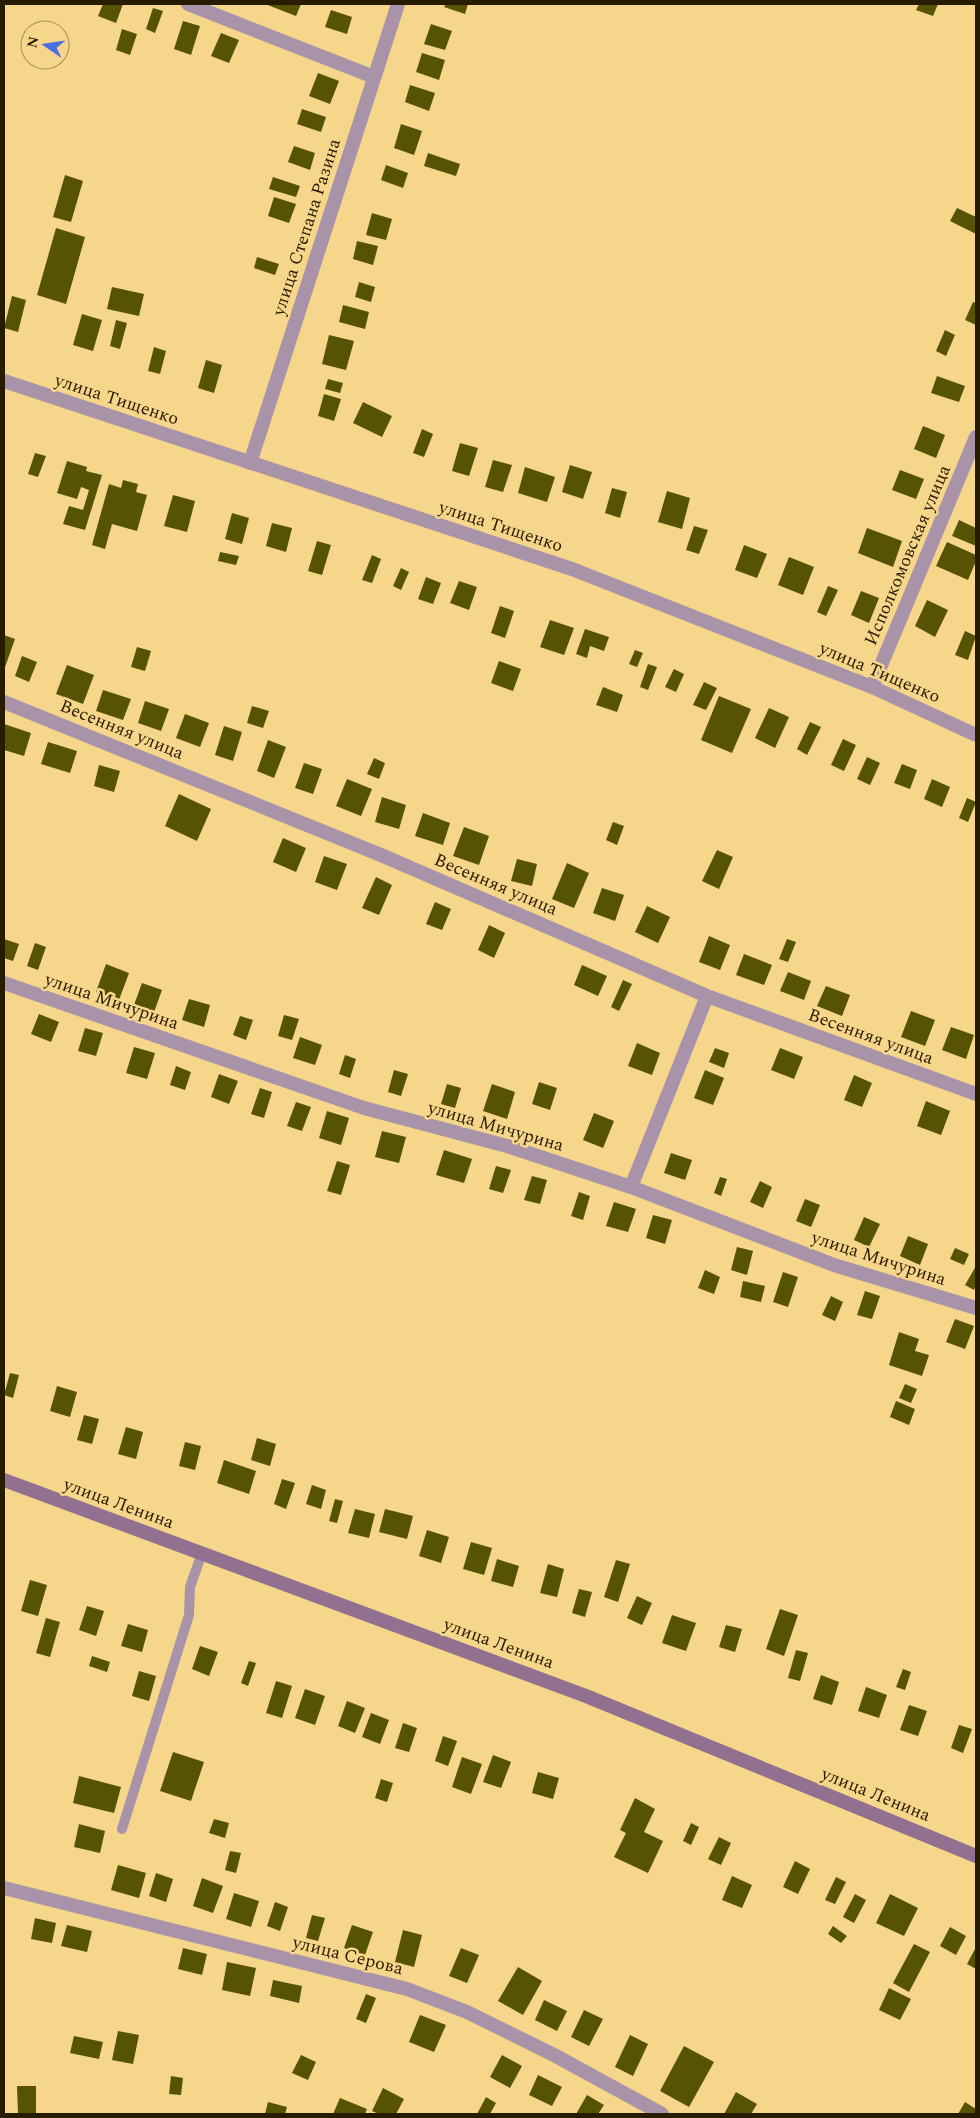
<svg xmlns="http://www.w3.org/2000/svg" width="980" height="2118" viewBox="0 0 980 2118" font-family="Spectral,serif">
<rect width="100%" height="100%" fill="#f6d68a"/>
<path fill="#565305" d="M103 4H123L116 23 98 16Z
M265 4H301L296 16Z
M446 4H468L465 14 444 7Z
M919 4H938L933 16 916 10Z
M153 8 163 11 155 33 146 29Z
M331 10 352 17 347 34 325 27Z
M183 21 200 26 191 55 174 49Z
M431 24 452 31 445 50 424 44Z
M122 29 137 34 130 55 116 50Z
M221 33 239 40 229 63 211 56Z
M422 53 445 60 439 80 416 72Z
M318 73 339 81 330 104 309 96Z
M410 85 435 93 429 111 405 102Z
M302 109 326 117 321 132 297 124Z
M401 124 422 131 414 155 394 148Z
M294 146 315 153 310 170 288 162Z
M428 153 460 164 456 176 424 166Z
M386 165 408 173 403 188 381 180Z
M65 175 83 181 71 222 53 217Z
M273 177 300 186 296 197 269 189Z
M274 197 296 204 289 223 268 216Z
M957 208 976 217V234L950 221Z
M372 213 392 219 386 240 366 235Z
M56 228 85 237 66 304 37 295Z
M357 241 378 246 373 265 353 259Z
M257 257 279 264 275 275 254 268Z
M359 282 375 287 371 302 355 297Z
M112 287 144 294 139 316 107 309Z
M12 296 26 300 18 332 4 328Z
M973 302 976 303V325L965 320Z
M343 305 369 312 365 329 339 322Z
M82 314 102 320 93 351 73 345Z
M116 320 127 323 120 349 110 346Z
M945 330 955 335 946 356 936 351Z
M329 335 354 341 346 370 322 364Z
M154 347 166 351 160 374 148 371Z
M206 360 222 365 214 393 198 388Z
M937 376 965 386 959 402 931 393Z
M328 379 343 383 340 393 325 389Z
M324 394 341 399 334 421 318 416Z
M363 402 392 416 382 437 353 423Z
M923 426 945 435 936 458 914 449Z
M422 429 433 434 424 457 413 453Z
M460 443 478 448 469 476 452 471Z
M35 453 46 456 38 477 28 474Z
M493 460 512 465 503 492 485 487Z
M67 461 87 467 86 471 102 475 85 530 63 524 69 506 83 510 89 490 81 487 77 499 57 493Z
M570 465 592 472 583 499 562 492Z
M525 467 555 477 547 502 518 493Z
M900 470 924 479 916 499 892 490Z
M123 480 138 484 136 492 147 495 137 531 112 524 105 549 92 545 109 484 121 488Z
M612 488 627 492 620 518 605 513Z
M667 491 690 498 682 529 658 522Z
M173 495 195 501 187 532 164 526Z
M232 513 249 518 242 544 225 539Z
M959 520 976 528V546L952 536Z
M272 523 292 528 286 552 266 546Z
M694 526 708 530 699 554 686 550Z
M867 528 902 541 893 567 858 553Z
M317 541 331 545 322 575 308 571Z
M947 542 976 555V561L968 580 936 566Z
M744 545 767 554 757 578 735 570Z
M220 552 239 556 236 565 218 561Z
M372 555 381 559 372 583 362 580Z
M789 557 814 567 803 595 778 585Z
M401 568 409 572 401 590 393 586Z
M426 577 441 583 433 604 418 599Z
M459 581 477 587 469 610 450 603Z
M828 586 838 590 826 616 817 612Z
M861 591 879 598 869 623 851 615Z
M927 600 948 610 935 637 915 626Z
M500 606 514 611 505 638 491 633Z
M550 620 574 628 564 655 540 647Z
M585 629 609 637 604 651 590 646 587 658 576 654Z
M965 631 976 636 968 660 955 655Z
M4 635 15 639 4 670Z
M137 647 151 651 145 671 131 667Z
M635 650 643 653 637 667 629 664Z
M22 656 37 662 29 682 15 676Z
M499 661 521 669 513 691 491 683Z
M648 664 657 667 648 690 640 687Z
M67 665 94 675 83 704 56 694Z
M674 669 684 674 676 692 665 687Z
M704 682 717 688 706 710 693 705Z
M603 687 623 695 617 712 596 705Z
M103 690 131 699 123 720 96 711Z
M719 696 751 709 732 753 701 740Z
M145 701 169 709 161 731 138 723Z
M252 706 269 711 263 728 247 723Z
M769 708 789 717 775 748 755 738Z
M185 714 209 723 200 747 176 738Z
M810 722 821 727 807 755 797 749Z
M4 724 31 733 24 756 4 750Z
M224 726 242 732 233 761 215 755Z
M843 739 856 745 844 771 831 765Z
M268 740 286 747 274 778 257 771Z
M48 742 77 751 70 773 41 764Z
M867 757 880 763 870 785 857 779Z
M374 758 385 763 379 779 367 774Z
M304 763 322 769 313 794 295 788Z
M902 764 917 770 910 789 894 783Z
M99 765 120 771 114 792 94 786Z
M347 779 372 789 361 816 336 806Z
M932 779 950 787 942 807 924 799Z
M179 794 211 809 197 841 165 826Z
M382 797 406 805 399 829 375 822Z
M967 798 976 802 968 822 959 818Z
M423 813 450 823 443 845 415 836Z
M613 822 624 826 617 845 606 840Z
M464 827 489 836 479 865 453 856Z
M283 838 306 848 296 872 273 862Z
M717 850 733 857 719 889 702 881Z
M324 856 347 864 337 890 315 882Z
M517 859 537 864 532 886 511 881Z
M567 863 589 873 574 908 552 899Z
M376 877 392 885 379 915 362 908Z
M602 888 624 895 615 921 593 913Z
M435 902 451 909 442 930 426 924Z
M647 906 670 917 658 943 635 932Z
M489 925 505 933 494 958 478 950Z
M709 936 730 945 720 970 699 962Z
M4 939 19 944 13 961 4 958Z
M787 939 796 942 788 962 779 959Z
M35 943 46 947 38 970 27 966Z
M744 954 772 965 764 985 736 975Z
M106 964 129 973 119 1000 96 992Z
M582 965 607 976 598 996 574 985Z
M788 972 811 981 804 1000 780 991Z
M623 980 632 984 619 1011 611 1007Z
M142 983 162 990 154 1012 134 1005Z
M826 986 850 995 842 1016 817 1006Z
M189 999 210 1005 204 1027 182 1020Z
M911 1011 935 1020 925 1046 901 1037Z
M39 1014 59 1022 51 1042 31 1034Z
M284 1015 299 1019 292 1040 278 1036Z
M240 1016 253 1020 246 1040 233 1035Z
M951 1027 974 1035 966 1059 942 1050Z
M85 1028 103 1033 96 1056 78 1051Z
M300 1037 322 1045 315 1065 293 1058Z
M637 1043 660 1053 652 1075 628 1066Z
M134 1047 155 1053 147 1079 126 1073Z
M715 1048 729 1053 724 1068 709 1062Z
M780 1048 803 1057 794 1079 771 1070Z
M345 1055 356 1059 350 1078 339 1074Z
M176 1066 191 1072 185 1090 170 1085Z
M394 1070 408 1074 401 1096 388 1092Z
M705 1070 724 1078 713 1105 694 1098Z
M219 1074 238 1081 229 1104 211 1097Z
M854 1075 872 1083 862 1107 844 1100Z
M539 1082 557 1088 550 1110 532 1104Z
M447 1084 461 1088 455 1108 441 1104Z
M492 1084 515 1092 507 1119 483 1111Z
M260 1088 272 1092 264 1118 251 1114Z
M926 1101 950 1111 941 1135 917 1126Z
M296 1102 311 1107 302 1131 287 1126Z
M327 1111 349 1118 341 1145 319 1138Z
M594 1113 614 1121 603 1148 583 1140Z
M382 1131 406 1137 399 1163 375 1157Z
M444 1150 472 1159 464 1183 436 1175Z
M671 1153 692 1160 685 1180 664 1173Z
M337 1161 350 1165 341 1195 327 1191Z
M496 1166 511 1170 503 1193 489 1189Z
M532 1176 547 1180 540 1204 524 1200Z
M720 1177 727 1179 721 1196 714 1193Z
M760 1181 772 1187 763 1208 750 1202Z
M579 1192 590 1196 583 1220 571 1216Z
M805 1199 820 1205 811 1227 796 1221Z
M614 1202 636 1209 628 1232 606 1226Z
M653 1215 672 1220 665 1244 646 1238Z
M864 1217 880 1224 869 1247 854 1240Z
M908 1236 928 1244 920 1265 900 1256Z
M737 1247 753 1251 747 1275 731 1270Z
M955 1248 969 1254 964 1265 950 1259Z
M976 1266V1285L974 1290 965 1285Z
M705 1270 720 1277 714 1294 698 1288Z
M783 1272 798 1277 788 1307 773 1302Z
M743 1281 765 1286 761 1302 740 1297Z
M865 1291 880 1296 872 1319 857 1315Z
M831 1296 843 1302 835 1321 822 1315Z
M955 1319 974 1326 965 1349 946 1342Z
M899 1332 919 1339 915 1351 929 1355 922 1376 889 1365Z
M10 1373 19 1375 13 1398 4 1395Z
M905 1384 917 1389 911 1403 899 1398Z
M57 1386 77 1392 70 1417 50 1411Z
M896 1401 915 1409 909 1425 890 1417Z
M84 1415 99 1419 92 1444 77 1440Z
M126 1427 143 1432 136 1459 118 1454Z
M257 1438 276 1444 270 1466 251 1460Z
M185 1442 201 1446 195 1470 179 1466Z
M224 1460 256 1471 249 1494 217 1483Z
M282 1479 295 1483 286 1509 274 1504Z
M312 1485 326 1490 321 1509 306 1504Z
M335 1499 343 1501 337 1523 329 1521Z
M355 1509 375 1514 369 1538 348 1533Z
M385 1509 413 1516 407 1539 379 1532Z
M427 1530 449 1537 441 1563 419 1556Z
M471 1542 492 1548 484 1575 463 1569Z
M497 1559 519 1566 513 1587 491 1581Z
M616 1560 630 1564 618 1602 604 1597Z
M548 1564 564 1569 557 1597 540 1593Z
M30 1580 47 1585 38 1616 21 1611Z
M579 1589 592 1592 585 1617 572 1613Z
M637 1596 652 1603 642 1625 627 1618Z
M87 1606 104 1611 96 1636 79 1630Z
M780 1609 798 1615 784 1656 766 1649Z
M672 1615 696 1623 686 1651 662 1643Z
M46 1618 60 1622 50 1657 36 1653Z
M128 1624 148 1630 142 1652 121 1646Z
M726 1625 742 1629 735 1652 719 1647Z
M200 1646 218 1652 209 1676 192 1669Z
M796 1650 808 1653 800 1681 788 1678Z
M92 1656 110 1662 107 1672 89 1666Z
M249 1661 256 1663 248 1686 241 1683Z
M903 1669 911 1672 905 1690 896 1687Z
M139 1671 156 1676 149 1701 132 1696Z
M821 1675 839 1682 832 1705 813 1699Z
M276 1681 292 1686 282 1718 266 1713Z
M866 1687 887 1695 879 1718 858 1711Z
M305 1689 325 1696 315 1725 295 1718Z
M347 1701 365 1708 355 1733 338 1726Z
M909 1705 927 1711 918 1736 900 1730Z
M371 1713 389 1720 380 1744 362 1737Z
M403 1723 417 1728 409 1752 395 1748Z
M959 1725 972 1729 963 1753 951 1748Z
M443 1736 457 1741 448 1766 435 1761Z
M173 1752 204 1762 191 1801 160 1791Z
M493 1755 511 1762 501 1788 483 1782Z
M462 1757 482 1764 471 1794 452 1787Z
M538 1772 559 1778 553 1799 532 1793Z
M79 1776 121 1787 114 1813 73 1803Z
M381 1779 393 1783 387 1802 375 1798Z
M635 1798 655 1809 644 1832 663 1841 648 1873 614 1857 626 1833 620 1830Z
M214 1819 229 1823 225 1838 209 1833Z
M691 1823 699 1827 691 1845 683 1841Z
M79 1824 105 1831 100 1853 74 1847Z
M719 1837 731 1843 721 1865 708 1859Z
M230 1851 241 1853 236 1873 225 1870Z
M795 1861 810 1869 798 1894 783 1887Z
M118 1865 146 1873 139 1898 111 1890Z
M156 1873 173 1879 166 1902 149 1896Z
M732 1876 752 1885 742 1908 722 1900Z
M836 1877 846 1882 835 1904 825 1900Z
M202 1878 223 1886 213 1913 193 1906Z
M234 1893 259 1901 251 1927 226 1919Z
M855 1894 866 1900 854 1923 843 1917Z
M890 1894 918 1908 904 1936 876 1923Z
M275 1902 288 1907 280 1931 267 1926Z
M312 1915 325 1918 318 1941 306 1938Z
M35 1918 56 1923 52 1943 31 1939Z
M67 1925 92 1931 87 1952 61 1946Z
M352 1925 373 1932 365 1955 344 1948Z
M833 1926 847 1936 841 1943 828 1934Z
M950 1927 966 1936 956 1955 940 1946Z
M403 1930 422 1935 414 1967 395 1962Z
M914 1944 930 1952 909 1992 893 1983Z
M976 1947V1969L967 1964Z
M183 1948 207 1954 202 1975 178 1969Z
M461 1948 479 1955 467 1983 449 1976Z
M227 1962 256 1968 250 1996 222 1990Z
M518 1967 542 1981 523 2015 498 2001Z
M273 1980 302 1986 299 2003 270 1996Z
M889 1988 911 1999 900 2020 879 2010Z
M366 1994 376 1998 366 2023 356 2019Z
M544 2000 567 2011 557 2031 535 2020Z
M584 2010 603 2019 589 2046 571 2037Z
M420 2015 446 2025 434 2052 409 2042Z
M118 2031 139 2035 133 2064 112 2060Z
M630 2035 648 2044 633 2076 615 2067Z
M74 2036 103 2042 99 2059 70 2053Z
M684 2046 714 2062 689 2107 660 2091Z
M301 2055 316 2062 308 2080 292 2073Z
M502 2055 522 2066 510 2088 490 2077Z
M538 2075 562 2087 552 2106 529 2095Z
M171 2076 183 2078 181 2095 169 2094Z
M17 2086H36V2114H18Z
M383 2088 404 2099 396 2114H379L372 2111Z
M736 2092 757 2104 751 2114H724Z
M587 2095 604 2105 598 2114H576Z
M486 2097 496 2103 490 2114H477Z
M340 2098 367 2109 365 2114H333Z
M268 2102 287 2107 285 2114H265Z
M965 2102 976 2109V2114H958Z"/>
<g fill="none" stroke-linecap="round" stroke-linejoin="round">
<path stroke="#a993a8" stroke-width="10" d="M122 1829 189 1615 190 1587 202 1553"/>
<path stroke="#a993a8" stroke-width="14" d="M188 4 374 77
M4 381 572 569 872 687 976 735
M250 463 398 4
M872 687 976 437
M4 702 381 855 707 996 976 1094
M4 983 364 1108 507 1146 631 1187 834 1265 976 1308
M631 1187 707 996
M4 1888 407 1989 467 2012 554 2055 662 2114"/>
<path stroke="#917090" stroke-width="14" d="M4 1480 586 1696 976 1856"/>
</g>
<g text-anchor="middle" stroke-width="5" stroke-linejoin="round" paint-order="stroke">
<g font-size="18" fill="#281c00" stroke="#f6d68a">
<text transform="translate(306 227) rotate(-72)" y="6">улица Степана Разина</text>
<text transform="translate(117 399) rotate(18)" y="6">улица Тищенко</text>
<text transform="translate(501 526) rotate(18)" y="6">улица Тищенко</text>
<text transform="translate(907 555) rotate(-67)" y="6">Исполкомовская улица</text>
<text transform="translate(880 672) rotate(23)" y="6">улица Тищенко</text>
<text transform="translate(122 729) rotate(22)" y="6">Весенняя улица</text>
<text transform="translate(496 884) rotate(23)" y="6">Весенняя улица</text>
<text transform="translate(112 1001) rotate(19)" y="6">улица Мичурина</text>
<text transform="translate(871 1036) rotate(20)" y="6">Весенняя улица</text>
<text transform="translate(496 1126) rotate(16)" y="6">улица Мичурина</text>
<text transform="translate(879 1258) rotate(18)" y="6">улица Мичурина</text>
<text transform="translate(119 1503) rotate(20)" y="6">улица Ленина</text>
<text transform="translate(499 1643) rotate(20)" y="6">улица Ленина</text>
<text transform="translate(876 1794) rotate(22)" y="6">улица Ленина</text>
<text transform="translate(348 1955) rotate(14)" y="6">улица Серова</text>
</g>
</g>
<rect width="980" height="2118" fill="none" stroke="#281c00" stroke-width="10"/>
<g transform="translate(45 45) rotate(283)"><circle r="24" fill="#f6d68a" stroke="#a48c53"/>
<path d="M0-4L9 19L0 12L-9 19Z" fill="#4a6fe2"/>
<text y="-8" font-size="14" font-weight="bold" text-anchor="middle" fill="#281c00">N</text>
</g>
</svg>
